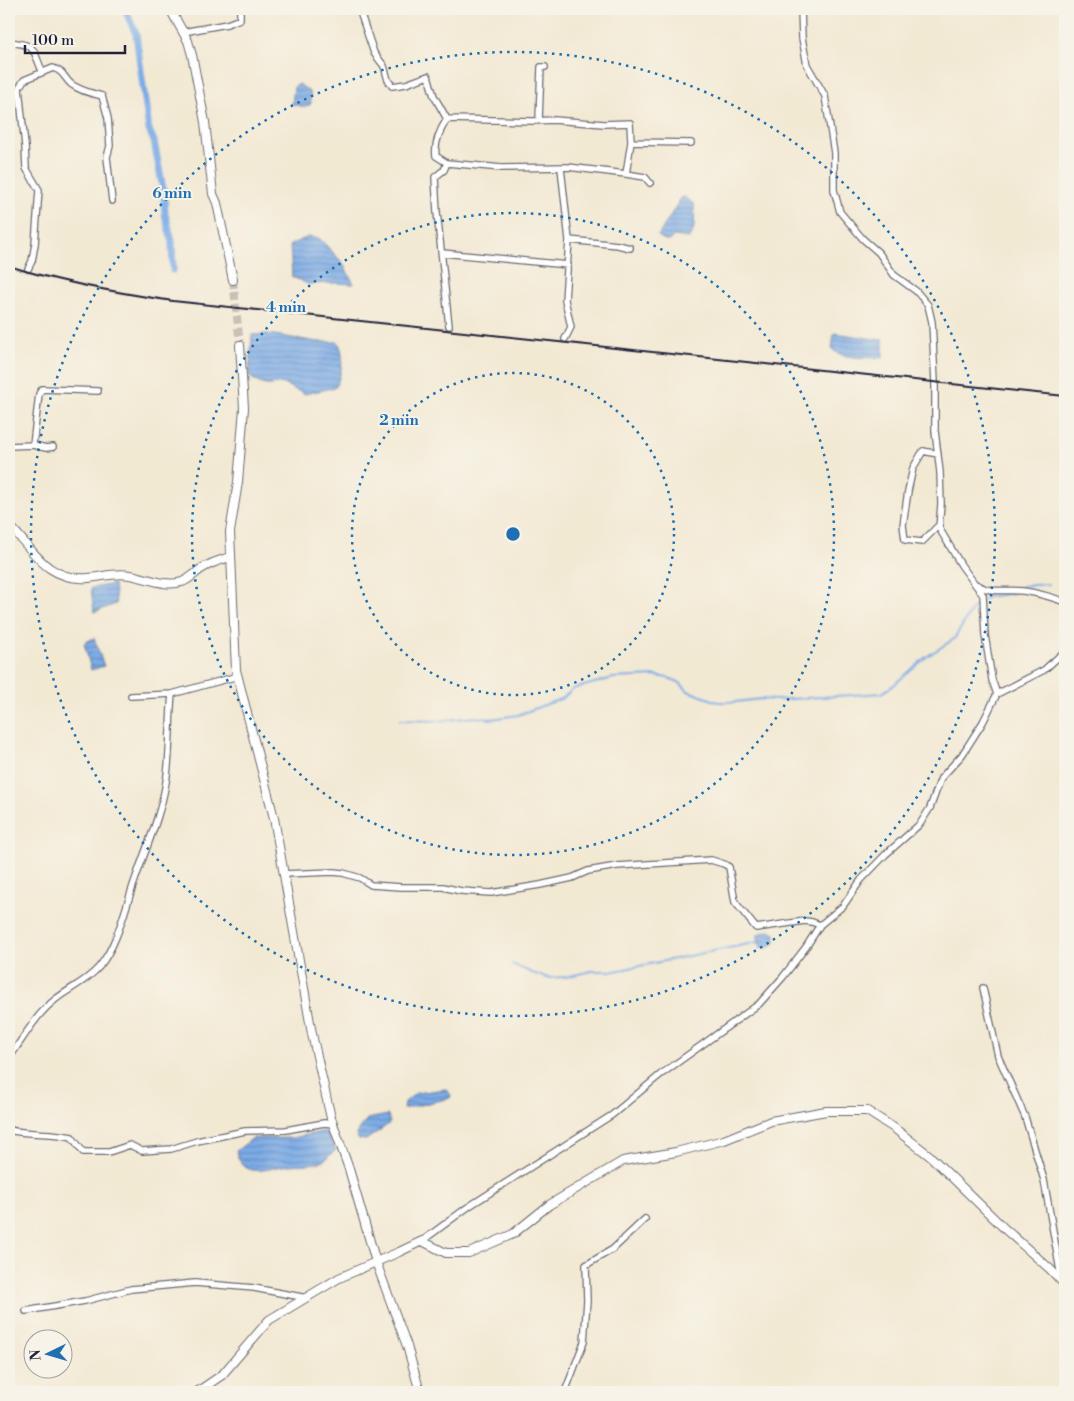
<svg xmlns="http://www.w3.org/2000/svg" width="1074" height="1401" viewBox="0 0 1074 1401" font-family="'Libre Bodoni',serif">
<defs>
<pattern id="water-rules" width="6" height="5" patternUnits="userSpaceOnUse" patternTransform="scale(1.25)"><rect width="6" height="5" fill="#7cabe6"/><path d="M0 2.5h6" fill="none" stroke="#658bbc"/></pattern>
</defs>
<rect width="100%" height="100%" fill="#f7f3e8"/>
<filter id="ink" filterUnits="userSpaceOnUse"><feTurbulence type="fractalNoise" baseFrequency=".02" numOctaves="2"/><feDisplacementMap in="SourceGraphic" scale="10" xChannelSelector="R" yChannelSelector="G"/><feConvolveMatrix kernelMatrix="1 2 1 2 8 2 1 2 1" color-interpolation-filters="sRGB"/></filter>
<filter id="wash" filterUnits="userSpaceOnUse"><feTurbulence type="fractalNoise" baseFrequency=".0096" numOctaves="4" result="noise"/><feDisplacementMap in="SourceGraphic" scale="20" xChannelSelector="R" yChannelSelector="G"/><feGaussianBlur stdDeviation="1.12" result="paint"/><feColorMatrix in="noise" values="0 0 0 0 0 0 0 0 0 0 0 0 0 0 0 0 0 1.4 0 .05"/><feComposite in="paint" operator="in"/></filter>
<g filter="url(#wash)">
<rect width="100%" height="100%" fill="#f2e9d3"/>
<path fill="url(#water-rules)" stroke="#4f6690" d="M299 84 310 92 311 104 305 107 292 104 294 87Z
M684 197 694 204C694 215 697 228 689 238L674 236 668 242 658 236 681 198Z
M308 237 319 238 342 262 354 284 336 283 308 284 292 277 290 245Z
M834 333 883 340V358C868 357 843 360 832 349Z
M268 334 318 342H338C346 355 341 373 336 387L305 394 281 383C267 387 261 386 249 376L252 335Z
M114 584 116 604 94 612 91 588Z
M94 638 104 666 91 670 84 643Z
M770 930 775 933V943L766 948 760 947 758 938V934Z
M446 1089 451 1095 450 1098 403 1109 404 1103 416 1093Z
M388 1115 390 1123 366 1140 357 1139 356 1134 367 1119Z
M325 1131 336 1150C331 1154 325 1160 320 1162 310 1165 298 1164 288 1165 268 1168 243 1181 236 1151L253 1138H292Z"/>
<g fill="none" stroke-linecap="round" stroke-linejoin="round">
<path stroke="#7cabe6" stroke-width="2" d="M1019 589 1022 586 1048 584
M984 599 987 597 1013 593
M400 720 439 721 475 717 491 719 518 715 563 698 573 689 613 678 656 676 668 678 679 682 688 691 718 702H735L761 699 776 700 882 693 895 684 926 657 954 639 973 608 981 602
M512 964 532 973 548 978 565 977 592 971H615L758 942"/>
<path stroke="#7cabe6" stroke-width="7" d="M125 9 136 34 149 130 154 141 164 195 165 214 172 241 173 270"/>
</g>
</g>
<g filter="url(#ink)">
<g fill="none" stroke-linecap="round" stroke-linejoin="round">
<path stroke="#c8c1b5" stroke-width="8" stroke-dasharray="8 4" stroke-linecap="butt" d="M233 280 240 345"/>
<defs>
<path id="street" d="M359 9 374 53 384 66 388 80 392 86 406 84 428 76 434 96 447 119C440 130 434 143 436 156L447 163 444 170 435 177 437 212 449 326
M183 32 227 24 240 19V9
M9 42C36 45 32 47 42 71
M447 119 532 121 554 120 604 124 630 123 631 142
M539 120 541 67H545
M447 163 502 168 568 167 626 174 631 142 691 143
M561 168 569 240 565 300 571 327 565 339
M626 174 645 177 650 183
M569 240 618 245 630 248
M442 253 568 265
M28 269 32 261 35 244 39 190 26 168 25 146 19 88 24 80 53 68C65 72 63 77 71 84 80 91 91 93 102 96L108 118 110 146 107 157 112 201
M33 445 39 394 42 389 98 391
M9 446 33 445 46 448 53 447
M938 454 923 451 913 468 908 491 903 525 905 540 922 542 939 525
M978 585C991 594 1008 589 1023 591 1037 593 1052 597 1065 602
M997 694 1044 670 1065 651
M131 696 172 694 238 676
M283 874 333 872 343 873 360 878 371 885 401 887H443L461 891 491 893 540 885 572 878 588 871 617 866 711 860 724 864 729 867 735 902 756 928 805 921 812 922 820 925
M983 988 998 1056 1025 1117 1044 1180 1062 1282
M9 1058C23 1039 36 1014 56 999 70 988 87 981 99 967 118 944 125 908 135 880 146 848 161 815 166 782 171 753 169 723 172 694
M9 1130C30 1135 51 1132 72 1137L83 1152H109L130 1145 142 1151 171 1149 197 1141 245 1131 286 1130 324 1123 334 1124
M422 1241 468 1207 612 1115 660 1075 759 1004 783 977 806 947 820 925 843 906 861 880 885 855 920 824 930 808 941 778 962 755 983 722 997 694 992 680 985 635 983 595 961 565 939 528 941 504 940 472 935 431V382L932 322 928 305 916 291 894 275 879 253 863 239 840 212 834 190V153L825 96 807 65 802 38 801 9
M26 1311 85 1301 131 1289 195 1283 254 1288 307 1298
M565 1392 584 1342 587 1301 586 1265 613 1249 645 1219"/>
<path id="secondary" d="M170 9 188 41 192 55 205 122 213 194 217 203 233 280
M240 345 244 408 238 482 230 532 236 670 274 818 312 1034 331 1118 349 1169 376 1262 407 1346 420 1392
M9 525C34 551 47 581 88 578 102 577 116 572 130 575 148 578 164 587 182 582 190 579 195 573 201 569 210 563 220 560 230 557
M197 1392 222 1375 269 1320 339 1278 399 1252 422 1241 446 1253H469L513 1234 549 1205 623 1161 676 1152 724 1140 771 1121 826 1111H867L894 1128 930 1156 1006 1230 1050 1269 1065 1285"/>
</defs>
<use href="#street" stroke="#6b6870" stroke-width="8"/>
<use href="#secondary" stroke="#6b6870" stroke-width="10"/>
<use href="#street" stroke="#fff" stroke-width="5.5"/>
<use href="#secondary" stroke="#fff" stroke-width="8"/>
<path stroke="#22223b" stroke-width="2" d="M9 266C62 283 118 293 173 301L1065 396"/>
</g>
</g>
<g fill="none" stroke="#1f6fb2" stroke-width="2.5" stroke-dasharray="2.5 5">
<circle cx="513" cy="534" r="161"/>
<circle cx="513" cy="534" r="321"/>
<circle cx="513" cy="534" r="482"/>
</g>
<circle cx="513" cy="534" r="8" fill="#1f6fb2" stroke="#f7f3e8" stroke-width="2.5"/>
<g font-size="15" text-anchor="middle" font-weight="bold" fill="#1f6fb2" stroke="#f7f3e8" stroke-width="4" stroke-linejoin="round" paint-order="stroke">
<text x="172" y="198">6 min</text>
<text x="286" y="312">4 min</text>
<text x="399" y="425">2 min</text>
</g>
<rect width="1074" height="1401" fill="none" stroke="#f7f3e8" stroke-width="30"/>
<g transform="translate(48 1354) rotate(265)"><circle r="24" fill="#f7f3e8" stroke="#a29fa3"/>
<path d="M0-4L9 19L0 12L-9 19Z" fill="#1f6fb2"/>
<text y="-8" font-size="14" font-weight="bold" text-anchor="middle" fill="#22223b">N</text>
</g>
<path d="M25 45v8h100v-8" fill="none" stroke="#22223b" stroke-width="2.5"/>
<text x="32" y="45" font-size="15" fill="#22223b" stroke="#f7f3e8" stroke-width="4" paint-order="stroke">100 m</text>
</svg>
